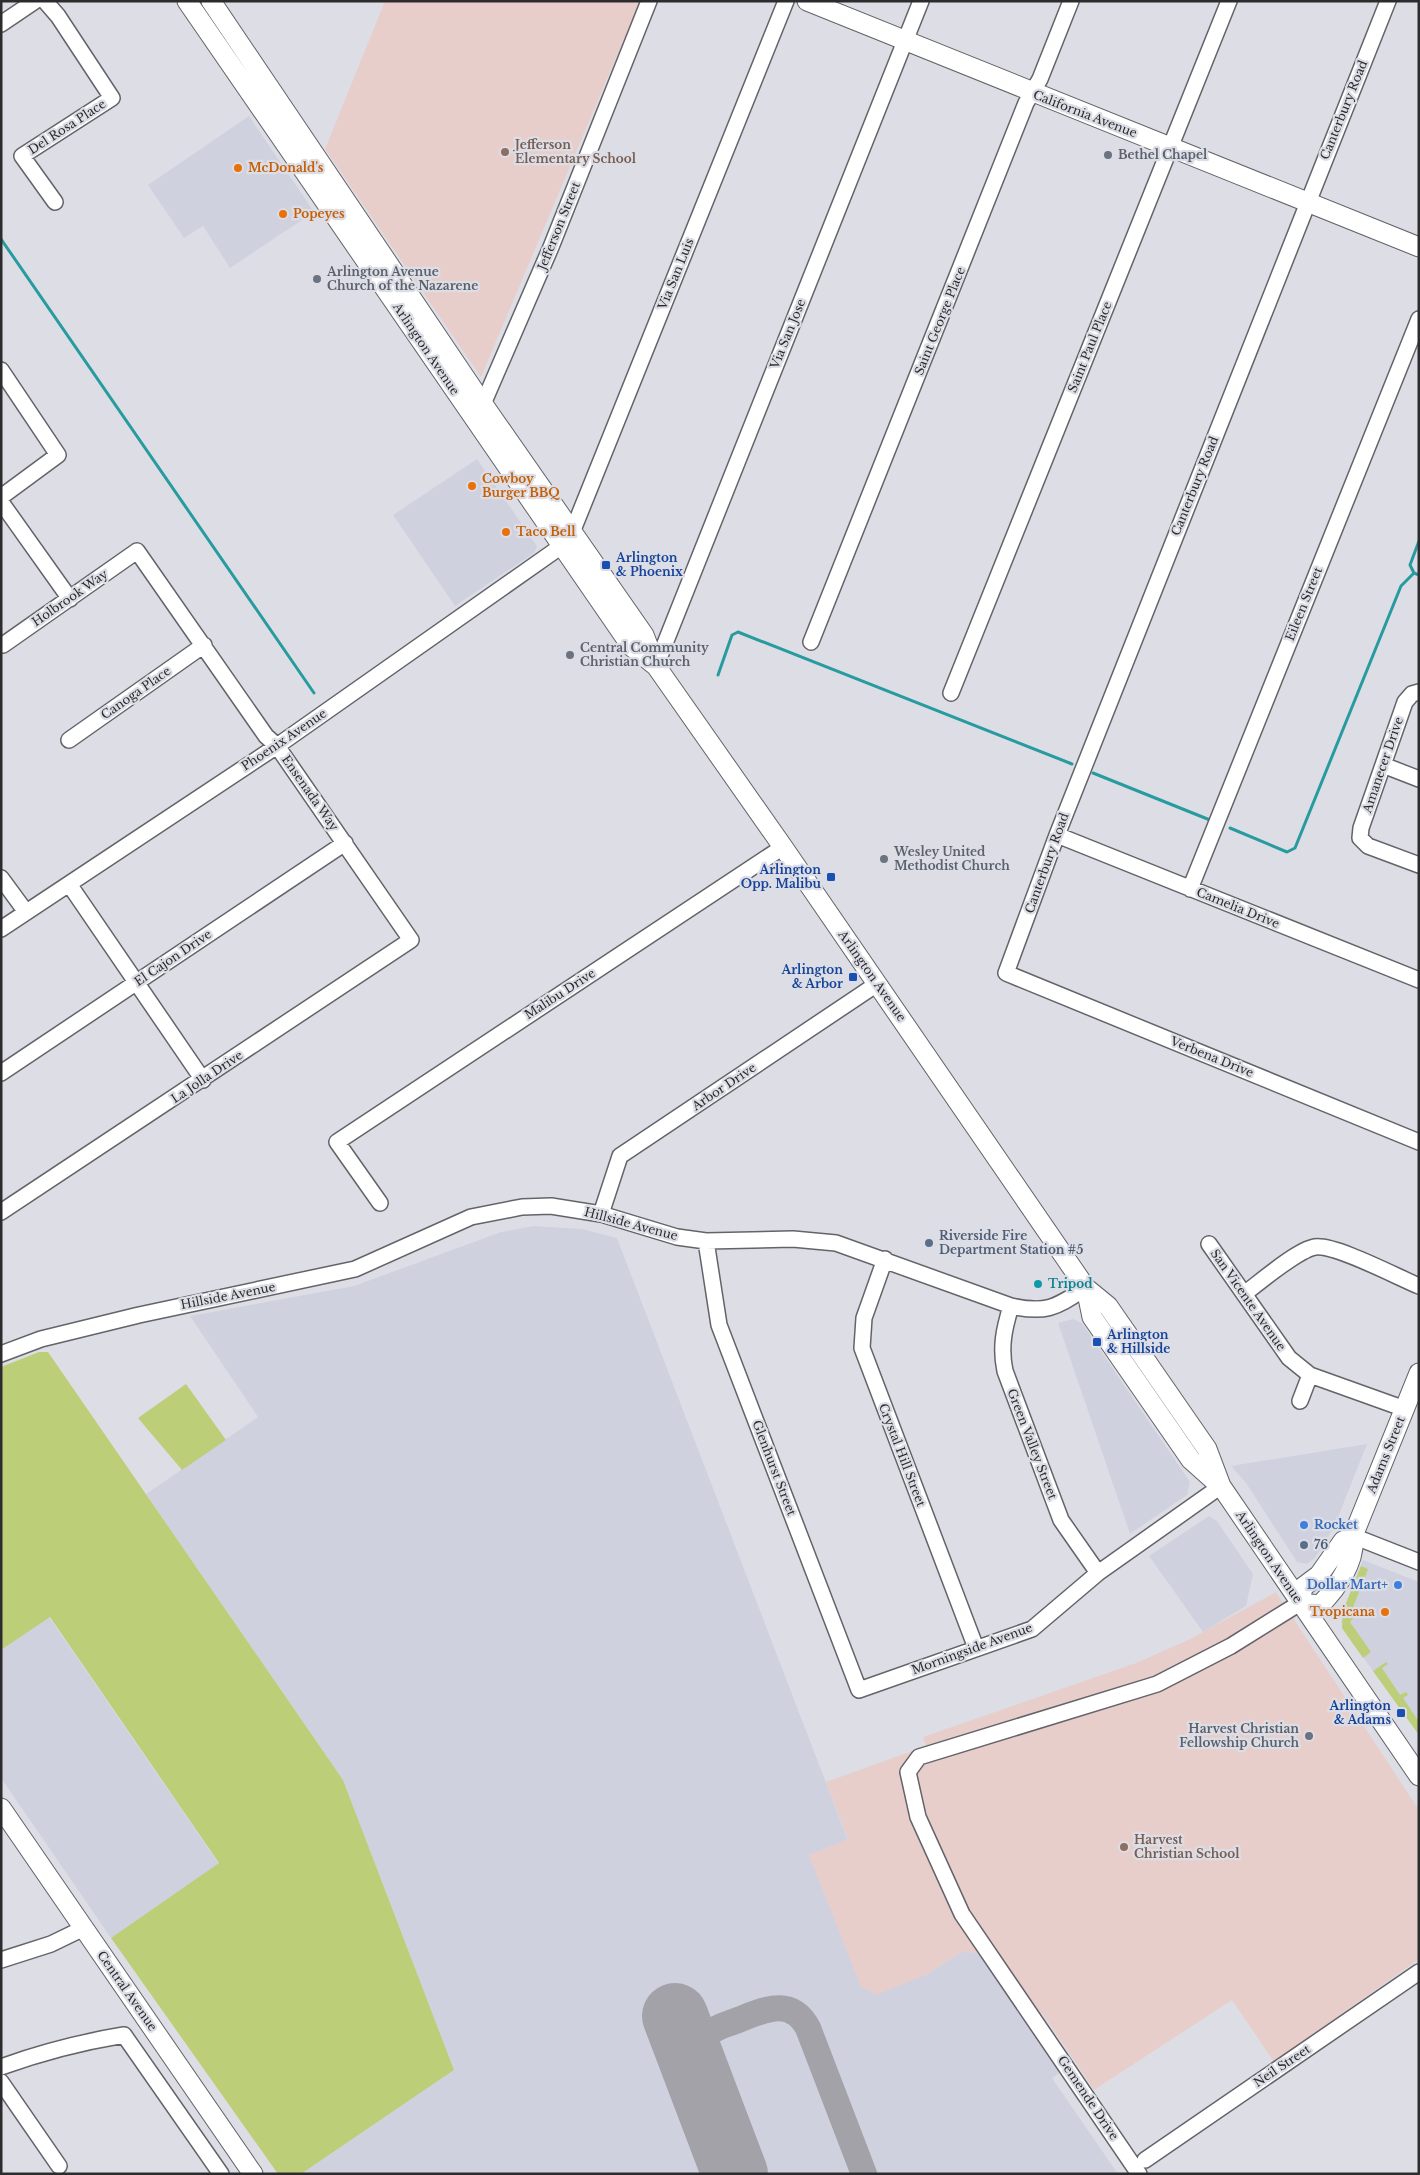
<svg xmlns="http://www.w3.org/2000/svg" width="1420" height="2175" viewBox="0 0 1420 2175" font-family="'Libre Baskerville',serif">
<rect width="100%" height="100%" fill="#dddee5"/>
<path fill="#d0d1df" d="M249 116 314 212 230 268 203 226 184 238 148 185Z
M477 459 537 546 534 553 455 606 393 515Z
M533 1226 582 1229 617 1238 848 1840 809 1855 925 1975 963 1951 980 1954 1060 2073 1052 2078 1118 2174H301L454 2070 343 1780 146 1494 258 1417 190 1316 354 1286 501 1232Z
M1073 1319 1082 1323 1190 1482 1187 1495 1130 1534 1058 1323Z
M1367 1444 1334 1527 1315 1558 1307 1564 1297 1562 1246 1483 1231 1466Z
M1209 1516 1217 1521 1253 1574 1246 1606 1203 1632 1149 1556Z
M1363 1560 1419 1582V1735L1342 1628 1341 1615Z
M49 1617 219 1864 111 1938 1 1778V1650Z"/>
<path fill="#e8cecb" d="M385 1H640L481 377 325 149Z
M1276 1592 1419 1810V1959L1274 2062 1232 2000 1094 2090 1042 2013 1026 2022 980 1954 963 1951 925 1975 878 1994 861 1987 809 1855 848 1839 826 1782 926 1746 923 1737 1136 1663 1188 1640Z"/>
<path fill="#bdce78" d="M39 1352H48L343 1780 454 2070 301 2174H278L111 1938 219 1863 50 1617 1 1650V1367Z
M186 1384 226 1440 182 1470 138 1418Z
M1361 1566 1368 1569 1352 1610 1345 1606Z
M1343 1611 1355 1616 1350 1622 1371 1652 1363 1658 1342 1628Z
M1386 1662 1388 1664 1382 1668 1400 1695 1406 1692 1408 1695 1403 1698 1419 1722V1735L1373 1671Z"/>
<g fill="none" stroke-linecap="round" stroke-linejoin="round">
<path stroke="#279b9e" stroke-width="3" d="M1 239 314 693
M1419 541 1410 565 1414 573 1419 575
M718 675 732 635 738 632 1072 764
M1093 773 1210 820
M1230 828 1287 852 1295 848 1401 586 1414 573"/>
<path stroke="#a2a2a8" stroke-width="26" d="M693 2063C697 2053 702 2040 710 2033 717 2026 729 2024 738 2020 764 2010 791 1996 808 2028L864 2174"/>
<path stroke="#a2a2a8" stroke-width="66" d="M675 2016 735 2174"/>
<defs>
<path id="minor" d="M45 1 58 16 112 98 22 156 55 202
M1388 1 1057 835 1006 973 1419 1142
M1 24 35 1
M1 370 58 455 1 497
M480 411 551 247 649 1
M1 502 70 599
M811 642 1026 103 1040 79 1071 1
M656 666 921 1
M1419 692 1412 694 1405 702 1361 828 1360 838 1368 846 1419 865
M951 693 1229 1
M69 740 204 645
M1383 765 1419 779
M1057 835 1419 980
M1 878 26 912
M69 884 203 1080
M1190 889 1419 319
M1 929 277 746 563 545 573 530 786 1
M1 1073 345 843
M380 1203 337 1142 783 847
M1 1212 411 940 277 746 266 736 137 551 3 645
M601 1214 620 1156 877 984
M706 1241 719 1325 859 1690 1032 1629 1098 1573 1221 1486
M1209 1244 1289 1358 1310 1375 1405 1409
M885 1259 864 1318 862 1348 976 1648
M1244 1294C1259 1283 1297 1250 1315 1247 1335 1244 1397 1277 1419 1286
M1011 1306C1004 1329 1000 1347 1005 1371L1061 1520 1098 1573
M1 1354 41 1339 139 1315 355 1269 471 1217 522 1207 551 1206 601 1214 677 1237 706 1241 793 1239 836 1243 1011 1306C1047 1314 1056 1307 1086 1288
M1300 1401 1310 1375
M1353 1536 1419 1562
M1 1960 51 1944 84 1928
M1 2067C42 2052 82 2042 124 2035L221 2174
M1 2082 59 2166
M1145 2160 1419 1972
M1139 2174 962 1914 918 1817 908 1772 919 1757 1157 1684 1231 1646 1300 1603"/>
<path id="major" d="M187 1 631 646 656 666 783 847 1086 1288 1108 1306 1207 1449 1221 1486 1419 1776
M211 1 483 404 644 635 656 666
M807 1 1419 247
M1086 1288 1092 1317 1191 1460 1219 1485
M1300 1603 1320 1605C1337 1588 1356 1562 1353 1536L1419 1373
M1300 1603 1303 1587 1319 1575 1343 1541 1353 1536
M1 1808 253 2174"/>
</defs>
<use href="#minor" stroke="#636369" stroke-width="18"/>
<use href="#major" stroke="#636369" stroke-width="21"/>
<use href="#minor" stroke="#fff" stroke-width="15"/>
<use href="#major" stroke="#fff" stroke-width="19"/>
</g>
<g fill="#8d6e63" stroke="#dddee5" stroke-width="2">
<circle cx="505" cy="152" r="5"/>
<circle cx="1124" cy="1847" r="5"/>
</g>
<g fill="#6b7280" stroke="#dddee5" stroke-width="2">
<circle cx="1108" cy="155" r="5"/>
<circle cx="317" cy="279" r="5"/>
<circle cx="570" cy="655" r="5"/>
<circle cx="884" cy="859" r="5"/>
<circle cx="1309" cy="1736" r="5"/>
</g>
<g fill="#e8710a" stroke="#dddee5" stroke-width="2">
<circle cx="238" cy="168" r="5"/>
<circle cx="283" cy="214" r="5"/>
<circle cx="472" cy="486" r="5"/>
<circle cx="506" cy="532" r="5"/>
<circle cx="1385" cy="1612" r="5"/>
</g>
<g fill="#1a4fb4" stroke="#dddee5" stroke-width="2">
<rect x="601" y="560" width="10" height="10" rx="2.5"/>
<rect x="826" y="872" width="10" height="10" rx="2.5"/>
<rect x="848" y="972" width="10" height="10" rx="2.5"/>
<rect x="1092" y="1337" width="10" height="10" rx="2.5"/>
<rect x="1396" y="1708" width="10" height="10" rx="2.5"/>
</g>
<g fill="#5c6f8a" stroke="#dddee5" stroke-width="2">
<circle cx="929" cy="1243" r="5"/>
<circle cx="1304" cy="1545" r="5"/>
</g>
<circle fill="#0f9aa8" stroke="#dddee5" stroke-width="2" cx="1038" cy="1284" r="5"/>
<g fill="#3f7fe0" stroke="#dddee5" stroke-width="2">
<circle cx="1304" cy="1525" r="5"/>
<circle cx="1398" cy="1585" r="5"/>
</g>
<g text-anchor="middle" stroke-width="4.5" stroke-linejoin="round" paint-order="stroke">
<g font-size="12" fill="#2c2c2f" stroke="#dddee5">
<text transform="translate(1344 110) rotate(-68)" y="4">Canterbury Road</text>
<text transform="translate(1085 114) rotate(21)" y="4">California Avenue</text>
<text transform="translate(67 127) rotate(-33)" y="4">Del Rosa Place</text>
<text transform="translate(559 226) rotate(-68)" y="4">Jefferson Street</text>
<text transform="translate(676 274) rotate(-68)" y="4">Via San Luis</text>
<text transform="translate(940 321) rotate(-68)" y="4">Saint George Place</text>
<text transform="translate(788 334) rotate(-68)" y="4">Via San Jose</text>
<text transform="translate(1090 347) rotate(-68)" y="4">Saint Paul Place</text>
<text transform="translate(426 349) rotate(56)" y="4">Arlington Avenue</text>
<text transform="translate(1195 486) rotate(-68)" y="4">Canterbury Road</text>
<text transform="translate(70 598) rotate(-35)" y="4">Holbrook Way</text>
<text transform="translate(1304 604) rotate(-68)" y="4">Eileen Street</text>
<text transform="translate(136 693) rotate(-35)" y="4">Canoga Place</text>
<text transform="translate(284 740) rotate(-34)" y="4">Phoenix Avenue</text>
<text transform="translate(1383 765) rotate(-71)" y="4">Amanecer Drive</text>
<text transform="translate(310 793) rotate(55)" y="4">Ensenada Way</text>
<text transform="translate(1047 863) rotate(-70)" y="4">Canterbury Road</text>
<text transform="translate(1238 908) rotate(22)" y="4">Camelia Drive</text>
<text transform="translate(173 958) rotate(-34)" y="4">El Cajon Drive</text>
<text transform="translate(872 976) rotate(55)" y="4">Arlington Avenue</text>
<text transform="translate(560 994) rotate(-33)" y="4">Malibu Drive</text>
<text transform="translate(1212 1057) rotate(22)" y="4">Verbena Drive</text>
<text transform="translate(207 1077) rotate(-34)" y="4">La Jolla Drive</text>
<text transform="translate(724 1087) rotate(-34)" y="4">Arbor Drive</text>
<text transform="translate(631 1224) rotate(15)" y="4">Hillside Avenue</text>
<text transform="translate(228 1296) rotate(-11)" y="4">Hillside Avenue</text>
<text transform="translate(1248 1300) rotate(55)" y="4">San Vicente Avenue</text>
<text transform="translate(1032 1444) rotate(69)" y="4">Green Valley Street</text>
<text transform="translate(902 1455) rotate(69)" y="4">Crystal Hill Street</text>
<text transform="translate(1386 1455) rotate(-68)" y="4">Adams Street</text>
<text transform="translate(774 1468) rotate(69)" y="4">Glenhurst Street</text>
<text transform="translate(1269 1557) rotate(56)" y="4">Arlington Avenue</text>
<text transform="translate(972 1649) rotate(-20)" y="4">Morningside Avenue</text>
<text transform="translate(127 1991) rotate(55)" y="4">Central Avenue</text>
<text transform="translate(1282 2066) rotate(-34)" y="4">Neil Street</text>
<text transform="translate(1088 2098) rotate(56)" y="4">Gemende Drive</text>
</g>
<g font-size="12" font-weight="bold" fill="#785e54" stroke="#dddee5" text-anchor="start">
<text x="515" y="149">Jefferson<tspan x="515" dy="14">Elementary School</tspan></text>
<text x="1134" y="1844">Harvest<tspan x="1134" dy="14">Christian School</tspan></text>
</g>
<g font-size="12" font-weight="bold" fill="#5b616d" stroke="#dddee5" text-anchor="start">
<text x="1118" y="159">Bethel Chapel</text>
<text x="327" y="276">Arlington Avenue<tspan x="327" dy="14">Church of the Nazarene</tspan></text>
<text x="580" y="652">Central Community<tspan x="580" dy="14">Christian Church</tspan></text>
<text x="894" y="856">Wesley United<tspan x="894" dy="14">Methodist Church</tspan></text>
<text x="1299" y="1733" text-anchor="end">Harvest Christian<tspan x="1299" dy="14">Fellowship Church</tspan></text>
</g>
<g font-size="12" font-weight="bold" fill="#c56008" stroke="#dddee5" text-anchor="start">
<text x="248" y="172">McDonald's</text>
<text x="293" y="218">Popeyes</text>
<text x="482" y="483">Cowboy<tspan x="482" dy="14">Burger BBQ</tspan></text>
<text x="516" y="536">Taco Bell</text>
<text x="1375" y="1616" text-anchor="end">Tropicana</text>
</g>
<g font-size="12" font-weight="bold" fill="#164399" stroke="#dddee5" text-anchor="end">
<text x="616" y="562" text-anchor="start">Arlington<tspan x="616" dy="14">&amp; Phoenix</tspan></text>
<text x="821" y="874">Arlington<tspan x="821" dy="14">Opp. Malibu</tspan></text>
<text x="843" y="974">Arlington<tspan x="843" dy="14">&amp; Arbor</tspan></text>
<text x="1107" y="1339" text-anchor="start">Arlington<tspan x="1107" dy="14">&amp; Hillside</tspan></text>
<text x="1391" y="1710">Arlington<tspan x="1391" dy="14">&amp; Adams</tspan></text>
</g>
<g font-size="12" font-weight="bold" fill="#4e5e75" stroke="#dddee5" text-anchor="start">
<text x="939" y="1240">Riverside Fire<tspan x="939" dy="14">Department Station #5</tspan></text>
<text x="1314" y="1549">76</text>
</g>
<g font-size="12" font-weight="bold" fill="#0d838f" stroke="#dddee5" text-anchor="start">
<text x="1048" y="1288">Tripod</text>
</g>
<g font-size="12" font-weight="bold" fill="#366cbe" stroke="#dddee5" text-anchor="start">
<text x="1314" y="1529">Rocket</text>
<text x="1388" y="1589" text-anchor="end">Dollar Mart+</text>
</g>
</g>
<rect width="1420" height="2175" fill="none" stroke="#2c2c2f" stroke-width="5"/>
</svg>
